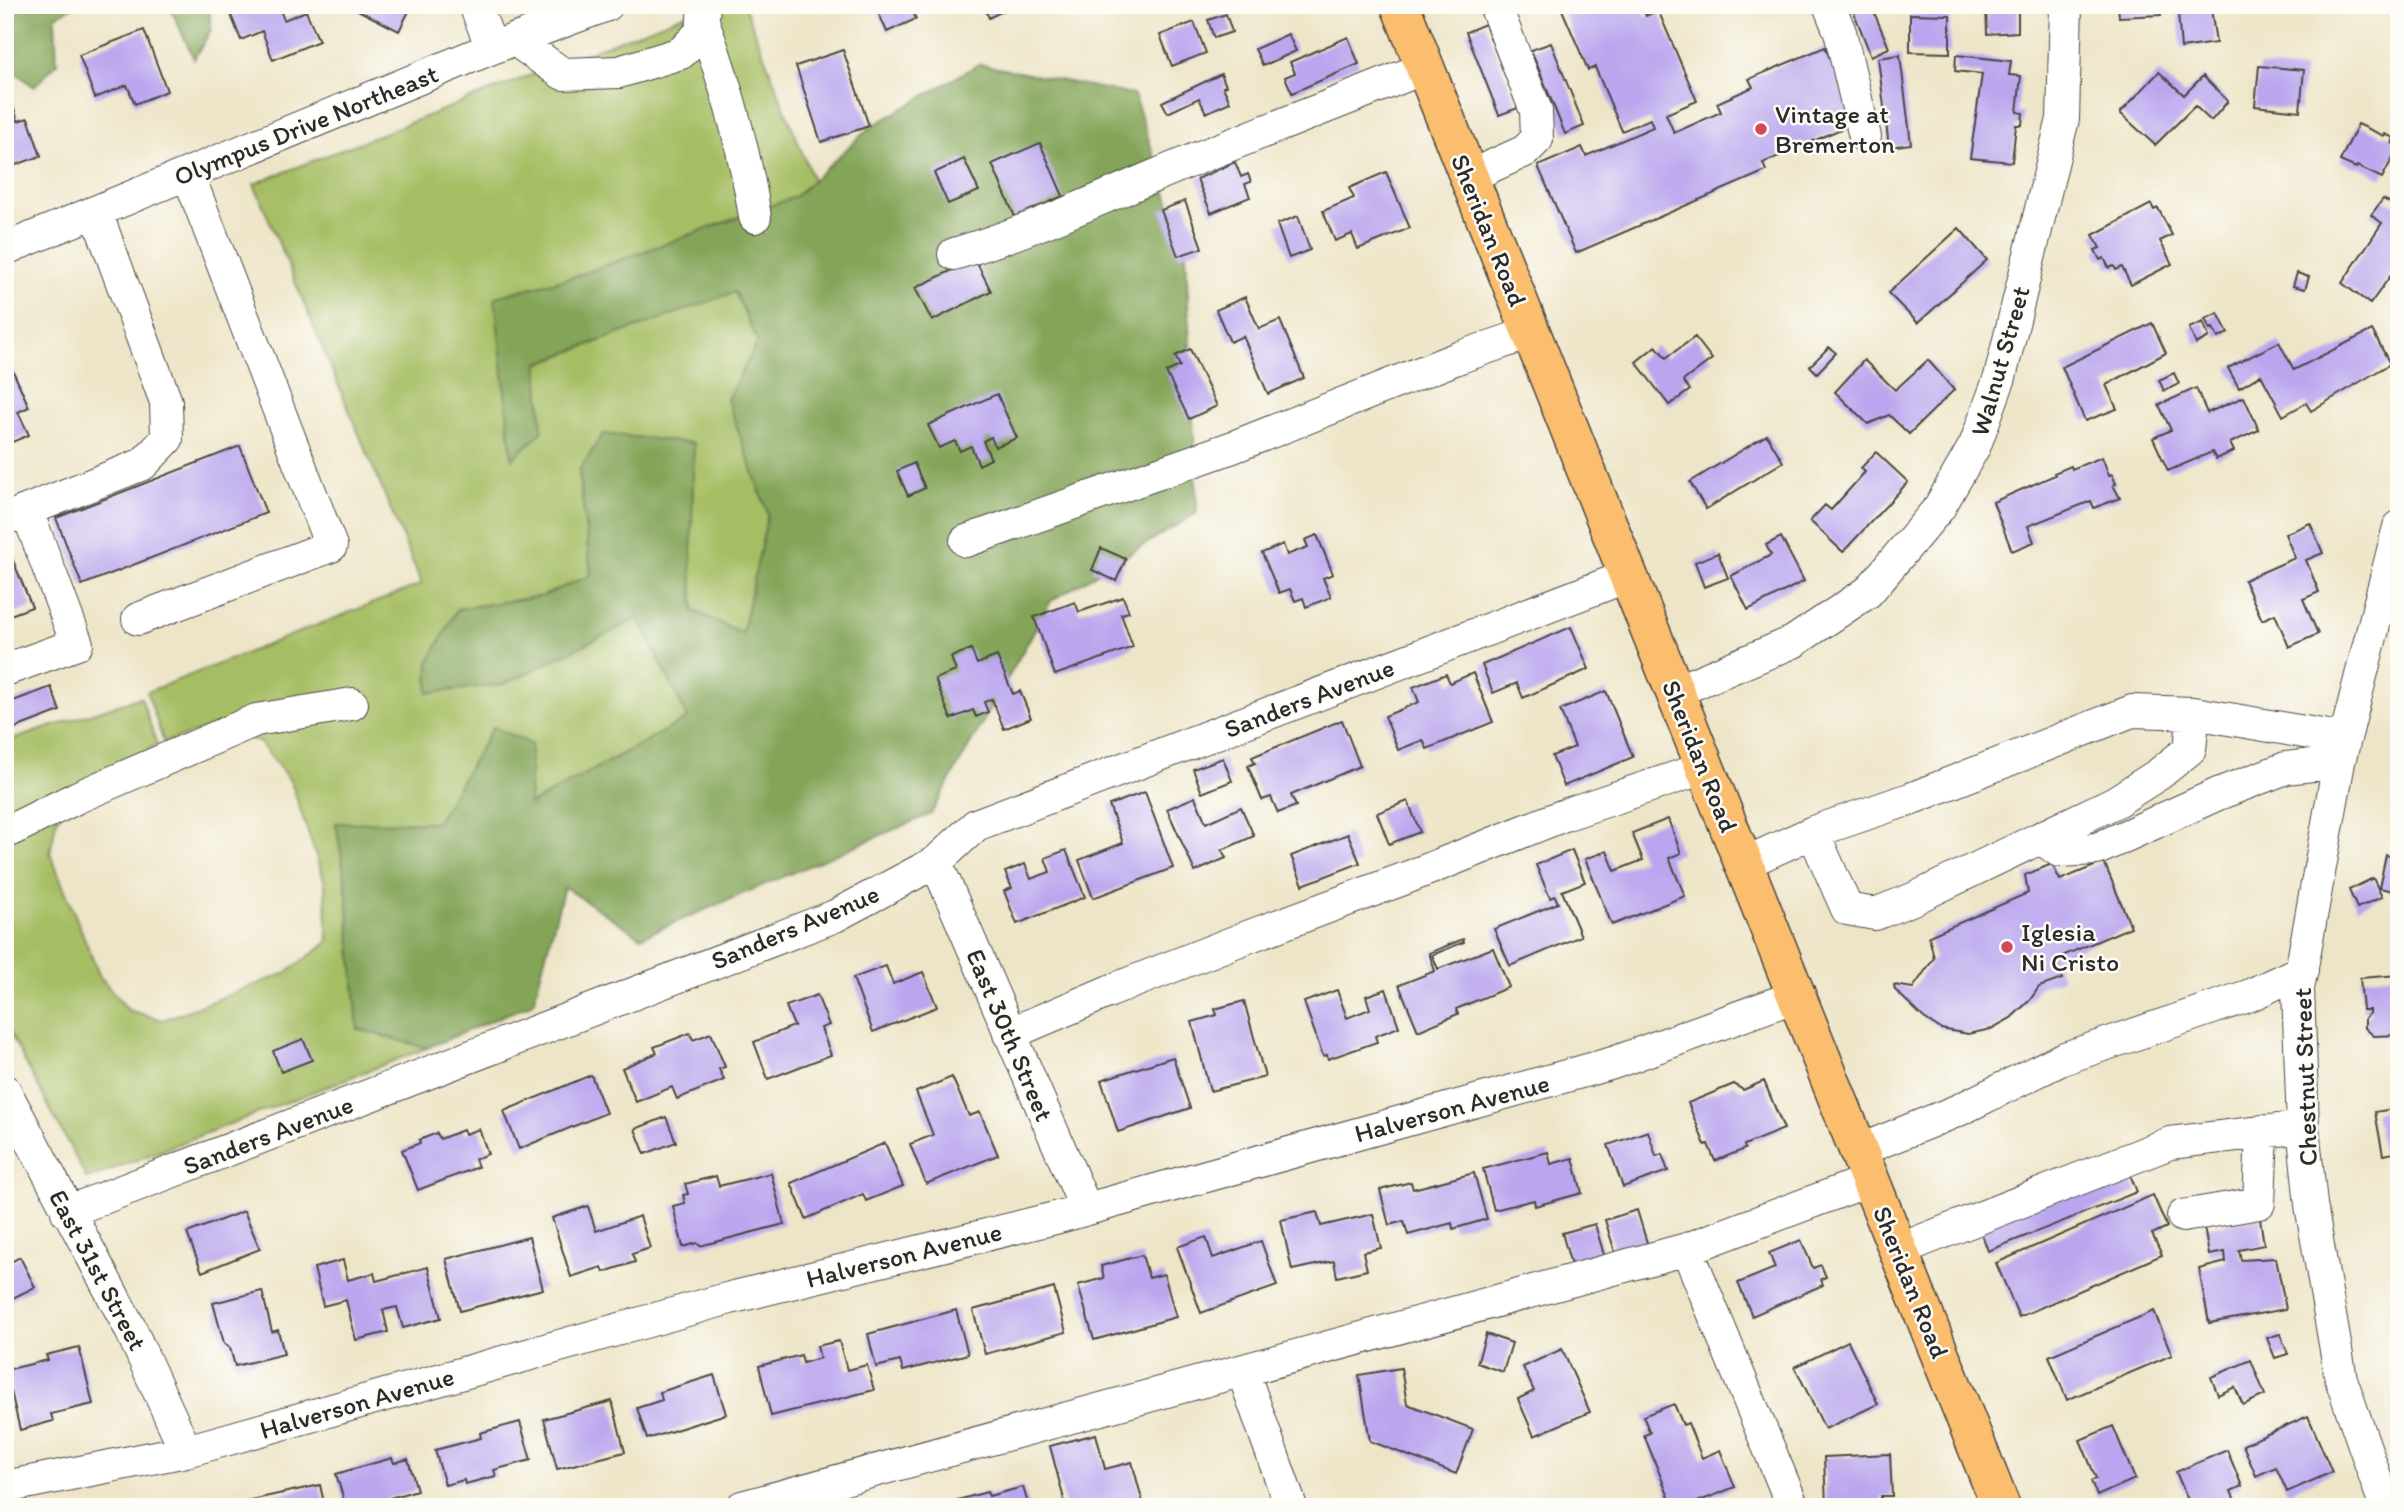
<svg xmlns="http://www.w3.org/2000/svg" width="2404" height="1512" viewBox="0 0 2404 1512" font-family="Itim,sans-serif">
<rect width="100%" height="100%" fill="#fdfcf7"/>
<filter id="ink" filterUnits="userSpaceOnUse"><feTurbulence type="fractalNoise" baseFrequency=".0143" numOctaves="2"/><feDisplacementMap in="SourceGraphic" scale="14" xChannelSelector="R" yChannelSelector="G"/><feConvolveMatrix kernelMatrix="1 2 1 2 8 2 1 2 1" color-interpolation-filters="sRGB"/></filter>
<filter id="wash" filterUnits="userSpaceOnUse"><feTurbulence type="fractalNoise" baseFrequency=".00686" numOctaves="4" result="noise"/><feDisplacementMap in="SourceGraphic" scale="28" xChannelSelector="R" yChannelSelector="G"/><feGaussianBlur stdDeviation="1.57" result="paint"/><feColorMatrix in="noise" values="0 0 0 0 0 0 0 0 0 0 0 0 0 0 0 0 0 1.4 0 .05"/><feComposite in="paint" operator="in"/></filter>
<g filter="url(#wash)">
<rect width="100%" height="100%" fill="#eee5c8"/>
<path fill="#a6be63" stroke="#687447" stroke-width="2" d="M709 5H744L813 180 795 197 576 276 496 297 542 432 538 364 734 291 758 342 727 399 768 514 743 634 694 611 691 565 579 471 591 575 543 596 457 609 504 684 640 617 688 718 529 805 493 727 437 822 336 823 346 884 358 1029 427 1048 87 1179 5 1024V742L141 697 157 745 71 790 56 822 50 853 100 977 128 1010 163 1020 286 973 328 942 325 883 291 782 260 743 221 724 164 743 147 692 422 584 254 184Z"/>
<path fill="#84a559" stroke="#586842" stroke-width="2" d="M5 5H76L55 17 57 63 34 87 5 64Z
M169 5H209L211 30 194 59Z
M979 64 1134 95 1186 253 1197 513 1051 601 931 814 641 937 564 887 533 1003 427 1048 358 1029 346 884 336 823 437 822 493 727 531 744 529 805 688 718 639 618 504 684 428 693 429 662 457 609 543 596 591 575 579 471 603 434 694 443 691 565 694 611 742 634 768 514 727 399 758 342 735 292 538 363 542 432 512 459 495 297 576 276 795 197 869 128Z"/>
<g id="blocks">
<path fill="#baa6ee" d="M227 5H278L284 20 306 11 319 41 273 60 262 31 241 40Z
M348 5H412L399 31Z
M875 5H910L916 19 887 32Z
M983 5H1014L989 18Z
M1560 5H1641L1646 16 1658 10 1697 101 1666 114 1674 133 1721 112 1717 103 1753 87 1749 79 1825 47 1857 122 1763 163 1766 171 1576 253 1538 166 1582 147 1586 156 1653 127 1650 119 1622 131 1595 67 1588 70Z
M1851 5H1871L1889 48 1871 56Z
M1986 5H2018V32L1987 34Z
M2118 5H2160L2161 15 2119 17Z
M2211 8 2216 43 2181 48 2178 13Z
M1226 14 1232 32 1214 38 1208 20Z
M1910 14 1950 15V53L1910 52Z
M1194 22 1206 53 1172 66 1160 35Z
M1485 24 1518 108 1499 115 1466 32Z
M144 30 167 91 135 104 127 85 95 98 79 55Z
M1288 34 1296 51 1263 66 1255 49Z
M1348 37 1359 64 1292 93 1285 77 1295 73 1290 62Z
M1551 43 1584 126 1565 134 1531 50Z
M843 50 869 126 821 142 796 66Z
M1900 55 1911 144 1889 147 1878 58Z
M1956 55 2011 61 2009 75 2021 76 2017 112 2023 113 2022 125H2016L2012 162 1970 158 1982 74 1955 71Z
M2259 66 2304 70 2300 111 2255 106Z
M2159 72 2184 95 2203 76 2228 101 2211 121 2195 106 2155 145 2120 113Z
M1221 74 1226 86 1223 87 1230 102 1206 113 1199 98 1168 113 1162 102Z
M9 93 18 121 28 118 41 156 10 167 5 155V95Z
M2358 124 2384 136 2385 134 2394 138 2392 143 2399 146 2382 178 2357 166 2356 168 2340 161Z
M1040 143 1063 196 1015 217 992 164Z
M964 159 979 191 948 204 934 173Z
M1235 162 1241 177 1248 174 1251 182 1245 184 1250 197 1211 213 1197 179Z
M1386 172 1410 228 1358 249 1352 234 1335 241 1323 211 1354 198 1349 188Z
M2383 199 2399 207V264L2370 304 2342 283 2382 223 2371 215Z
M1185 201 1202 248 1178 256 1161 210Z
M2151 204 2154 210 2158 208 2172 235 2160 241 2172 264 2131 285 2122 267 2116 270 2114 266 2109 268 2104 258 2100 260 2095 250 2100 248 2093 235Z
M1298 216 1310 250 1289 258 1277 224Z
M1959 228 1987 260 1918 323 1888 293Z
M975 259 991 291 932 321 915 288Z
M2297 273 2309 277 2305 289 2293 286Z
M1245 297 1259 329 1280 320 1304 378 1268 394 1243 336 1230 342 1216 310Z
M2218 313 2228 333 2218 338 2213 328 2210 329 2205 319Z
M2203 322 2209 337 2196 344 2189 328Z
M2152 323 2166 353 2106 385 2117 409 2085 421 2062 367Z
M2372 330 2390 364 2311 411 2306 403 2283 416 2261 375 2239 388 2228 368 2279 342 2294 370Z
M1695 337 1712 359 1683 381 1690 390 1669 405 1636 362 1656 346 1666 358Z
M1829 347 1836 353 1817 373 1810 366Z
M1190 349 1217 406 1189 419 1166 372 1180 366 1175 356Z
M5 353 29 407 18 412 29 435 5 445Z
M1864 360 1895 390 1928 360 1954 390 1909 434 1889 415 1868 424 1835 392Z
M2174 373 2179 384 2164 391 2159 380Z
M2196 388 2207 413 2244 397 2259 430 2230 443 2234 451 2216 459 2212 452 2168 471 2153 438 2171 430 2159 405Z
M997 394 1017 438 995 447 991 437 983 441 991 459 979 465 971 446 960 451 955 441 939 448 928 425Z
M1767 435 1783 462 1706 509 1690 482Z
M240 446 266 513 82 585 56 518Z
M1876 452 1908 482 1843 552 1810 521 1825 505 1831 510 1865 472 1861 468Z
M2102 457 2109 475 2112 474 2116 484 2113 485 2120 498 2094 508 2091 501 2028 526 2034 542 2012 551 1993 502 2055 475 2054 473 2071 466 2072 469Z
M914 463 925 488 908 496 897 471Z
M2310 523 2323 553 2306 560 2319 592 2303 599 2318 634 2289 647 2275 614 2262 620 2244 580 2295 558 2285 534Z
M1317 535 1333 574 1323 578 1331 597 1306 607 1303 598 1295 601 1290 589 1279 593 1262 553 1283 544 1287 555 1308 547 1305 540Z
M1781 537 1804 581 1748 610 1731 576 1771 555 1766 545Z
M5 541 32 607 5 617Z
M1101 548 1126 559 1116 581 1092 570Z
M1718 553 1728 578 1704 587 1695 562Z
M1123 597 1129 612 1121 614 1133 647 1055 675 1034 617 1075 602 1079 612Z
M1571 627 1589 669 1523 698 1517 683 1493 693 1482 665Z
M971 649 977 664 997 656 1013 694 1020 691 1031 718 1004 729 992 699 984 702 988 712 976 717 973 710 951 719 935 679 956 671 951 657Z
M1473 673 1493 722 1427 749 1423 740 1398 750 1385 716 1419 702 1413 687 1446 674 1450 683Z
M51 687 60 711 5 732V704Z
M1606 691 1633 757 1564 786 1552 756 1575 747 1560 710Z
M1342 720 1360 766 1291 795 1296 806 1278 813 1271 797 1262 800 1248 766 1255 763 1252 757Z
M1223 758 1232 781 1202 793 1193 769Z
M1145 792 1173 868 1093 898 1079 860 1123 843 1109 805Z
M1195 797 1206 823 1241 807 1254 836 1222 850 1226 858 1195 872 1167 809Z
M1408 801 1420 832 1389 844 1377 813Z
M1668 819 1681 853 1669 858 1685 896 1612 925 1585 859 1607 851 1615 871 1643 860 1632 833Z
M1348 834 1360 863 1303 885 1291 856Z
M1066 850 1085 897 1017 924 1004 891 1012 888 1005 872 1025 864 1031 879 1050 872 1045 858Z
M1572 850 1585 882 1562 891 1581 936 1510 966 1494 929 1558 903 1555 896 1550 898 1536 865Z
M2386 855 2399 858V892L2379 888Z
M2104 862 2131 927 2055 959 2062 979 2039 987 2030 1000 2011 1018 1991 1029 1968 1034 1941 1029 1924 1018 1895 990 1894 985 1913 988 1934 958 1929 936 2028 893 2025 875 2052 864 2060 880Z
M2373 878 2382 897 2357 908 2349 890Z
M1463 939 1464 942 1432 955 1438 969 1493 948 1509 987 1456 1009 1458 1014 1418 1031 1399 985 1435 971 1429 953Z
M886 966 893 984 923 972 937 1007 873 1032 853 978Z
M2399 975V1035L2374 1036 2365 1028V1018L2370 1013V1010H2363L2360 978Z
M1386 989 1399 1027 1375 1036 1377 1042 1328 1059 1327 1055 1323 1056 1304 1002 1337 990 1347 1018 1370 1009 1366 996Z
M817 995 829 1025 821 1028 831 1055 768 1079 754 1042 794 1026 786 1006Z
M1244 1001 1265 1077 1210 1091 1192 1022 1217 1015 1215 1009Z
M690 1033 693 1040 711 1033 725 1067 719 1069 724 1080 677 1099 672 1087 636 1102 622 1068 657 1053 654 1047Z
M303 1039 312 1060 281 1072 273 1051Z
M1173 1057 1190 1108 1118 1132 1101 1080Z
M591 1075 606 1113 519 1149 504 1111Z
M952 1077 969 1116 980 1112 998 1155 926 1184 910 1144 933 1135 916 1092Z
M1764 1081 1784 1129 1744 1145 1745 1149 1715 1161 1708 1144 1705 1145 1688 1103 1734 1084 1743 1090Z
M2399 1108V1152L2383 1155 2375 1112Z
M666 1117 676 1142 645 1154 635 1129Z
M479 1129 488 1154 475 1159 478 1167 418 1190 402 1150 420 1143 419 1140 437 1133 440 1139 463 1130 465 1134Z
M1648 1131 1656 1156 1662 1154 1668 1171 1623 1187 1608 1145Z
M885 1143 903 1186 866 1201 863 1194 806 1219 791 1183Z
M1548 1152 1551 1164 1573 1158 1582 1193 1535 1206 1534 1200 1494 1210 1483 1169Z
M2127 1167 2137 1192 1988 1251 1979 1226Z
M771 1173 784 1224 700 1246 697 1243 683 1247 673 1206 685 1203 683 1195 688 1194 685 1184 716 1176 719 1186Z
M1474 1173 1487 1219 1453 1229 1452 1223 1408 1235 1404 1221 1389 1225 1380 1190 1411 1182 1413 1189Z
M2153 1195 2167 1227 2152 1234 2162 1255 2019 1317 1996 1263Z
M588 1206 596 1231 640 1216 650 1248 632 1254 635 1262 604 1272 602 1267 571 1277 552 1218Z
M1637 1210 1648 1246 1616 1255 1605 1220Z
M244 1211 260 1249 202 1272 187 1233Z
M1317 1212 1321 1226 1373 1214 1381 1248 1363 1252 1367 1270 1337 1277 1334 1261 1292 1270 1281 1220Z
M2260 1218 2264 1245 2239 1250 2241 1260 2276 1258 2286 1309 2209 1323 2199 1269 2226 1262 2225 1252 2209 1255 2204 1227Z
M1595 1224 1604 1255 1571 1265 1562 1233Z
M529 1237 543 1289 460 1311 446 1259Z
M1206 1237 1213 1258 1261 1241 1277 1286 1201 1313 1177 1247Z
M1801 1240 1813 1268 1821 1265 1826 1277 1821 1279 1823 1285 1752 1316 1738 1283 1775 1268 1769 1253Z
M1142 1255 1149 1278 1164 1274 1176 1317 1094 1340 1078 1285 1104 1278 1101 1266Z
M20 1257 35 1287 5 1302V1265Z
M343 1260 348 1280 374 1273 376 1281 428 1267 441 1318 403 1328 397 1307 383 1310 388 1332 356 1340 346 1300 323 1306 314 1268Z
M1054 1288 1066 1332 985 1354 973 1310Z
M262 1291 272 1332 278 1330 284 1354 235 1366 230 1348 224 1343 213 1303Z
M956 1310 968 1354 903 1371 900 1361 876 1367 868 1334Z
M2154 1311 2172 1355 2067 1400 2049 1356Z
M1486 1334 1512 1343 1503 1372 1477 1363Z
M2280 1334 2288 1354 2275 1358 2267 1338Z
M839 1341 847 1370 867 1365 874 1390 771 1416 759 1366 801 1355 803 1363 820 1358 817 1346Z
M1848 1341 1878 1404 1825 1429 1795 1367Z
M79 1347 93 1404 51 1414 53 1421 20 1430 6 1370 48 1360 46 1355Z
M1562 1349 1590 1412 1534 1436 1518 1399 1534 1391 1523 1367Z
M2251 1360 2265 1395 2243 1405 2235 1387 2218 1395 2211 1377Z
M1401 1368 1407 1404 1473 1429 1456 1474 1370 1441 1359 1375Z
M714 1375 726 1414 647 1439 637 1408 662 1400 660 1392Z
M612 1401 625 1452 557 1469 544 1419Z
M1674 1404 1683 1425 1688 1423 1702 1458 1720 1450 1735 1487 1685 1507H1673L1644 1435 1650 1433 1643 1416Z
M2308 1416 2332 1472 2287 1492 2276 1467 2256 1476 2243 1445Z
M520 1422 531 1460 494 1470 496 1476 465 1484 464 1480 445 1485 435 1450 481 1438 480 1433Z
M2113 1426 2135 1479 2097 1496 2091 1481 2096 1478 2080 1440Z
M1096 1434 1105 1469 1132 1462 1144 1507H1066L1050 1446Z
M2227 1450 2242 1486 2231 1491 2238 1507H2191L2176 1472Z
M1890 1454 1892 1496H1881L1882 1507H1826L1824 1457Z
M392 1458 394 1463 408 1459 417 1490 360 1507H346L336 1474Z
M320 1485 325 1507H232V1504Z
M1023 1487 1029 1507H948L947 1503 987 1492 989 1496Z"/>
</g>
</g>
<g filter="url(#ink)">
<use href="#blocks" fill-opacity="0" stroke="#484743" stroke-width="2"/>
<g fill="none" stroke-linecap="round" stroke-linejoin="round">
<defs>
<path id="minor" d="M475 5 492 48
M1829 5 1840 32 1865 137
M703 21C726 85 745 149 755 217
M515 40 563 74 619 72 681 53 702 31 704 5
M1468 177 1525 151 1537 139 1536 111 1495 5
M5 249 492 48 607 5
M954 254C1022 234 1086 205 1152 177 1242 139 1334 105 1424 68
M5 519 143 464 167 439 166 402 96 212
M966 541 1233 447 1460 357 1530 333
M138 619 331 546 188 174
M5 670 77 644 27 511
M1674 692 1793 642 1868 592 1939 508 1975 445 2000 377 2063 119 2066 5
M1813 832 1847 909 1875 914 1913 899 2115 802 2159 774 2190 749 2194 713
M5 833 78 797 256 720 352 704
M2041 838 2059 851 2097 849 2218 794 2286 768 2339 762
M936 862 1086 1209
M1743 864 1813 832 1910 799 2132 711 2194 713 2345 739
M1009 1034 1110 991 1242 939 1406 878 1567 814 1704 768
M5 1091 130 1328 186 1451
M1858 1151 1959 1110 2062 1059 2248 996 2302 971
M67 1212 835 916 936 862 976 825 1628 576
M2183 1216 2259 1203 2262 1131
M1687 1249 1793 1507
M1898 1250 2170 1143 2303 1127
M1243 1372 1291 1507
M5 1487 186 1451 730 1298 1055 1218 1613 1063 1796 996
M2384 1502 2341 1379 2311 1205 2303 1127 2298 989 2339 762 2399 527
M742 1507 1687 1249 1870 1180"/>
<path id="major" d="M1400 5 2001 1507"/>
</defs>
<use href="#minor" stroke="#484743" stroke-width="34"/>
<use href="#major" stroke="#484743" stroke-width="41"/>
<use href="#minor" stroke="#fff" stroke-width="32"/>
<use href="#major" stroke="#fbbe6e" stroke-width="38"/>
</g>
</g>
<g fill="#d1495b" stroke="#fdfcf7" stroke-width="2.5">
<circle cx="1761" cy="129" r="7"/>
<circle cx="2007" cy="947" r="7"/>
</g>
<g text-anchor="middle" stroke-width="5" stroke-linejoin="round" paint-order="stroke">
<g font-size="26" fill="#2b2b2b" stroke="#fdfcf7" text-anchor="start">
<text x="1775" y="123">Vintage at<tspan x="1775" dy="30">Bremerton</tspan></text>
<text x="2021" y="941">Iglesia<tspan x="2021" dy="30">Ni Cristo</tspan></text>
</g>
<g font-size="26" fill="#2b2b2b" stroke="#fdfcf7">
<text transform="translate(306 125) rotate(-22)" y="9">Olympus Drive Northeast</text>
<text transform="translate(1489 230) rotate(68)" y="9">Sheridan Road</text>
<text transform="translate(2000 361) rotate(-74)" y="9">Walnut Street</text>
<text transform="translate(1309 698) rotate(-21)" y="9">Sanders Avenue</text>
<text transform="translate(1700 756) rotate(68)" y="9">Sheridan Road</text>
<text transform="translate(795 927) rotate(-23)" y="9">Sanders Avenue</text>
<text transform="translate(1010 1035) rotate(67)" y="9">East 30th Street</text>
<text transform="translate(2305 1077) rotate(-92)" y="9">Chestnut Street</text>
<text transform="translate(1452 1108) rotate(-15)" y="9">Halverson Avenue</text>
<text transform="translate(268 1135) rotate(-21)" y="9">Sanders Avenue</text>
<text transform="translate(904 1255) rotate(-14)" y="9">Halverson Avenue</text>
<text transform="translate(98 1270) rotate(62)" y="9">East 31st Street</text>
<text transform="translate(1911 1282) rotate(68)" y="9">Sheridan Road</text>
<text transform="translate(357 1403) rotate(-16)" y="9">Halverson Avenue</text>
</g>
</g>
<rect width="2404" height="1512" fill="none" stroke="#fdfcf7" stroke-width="28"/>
</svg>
